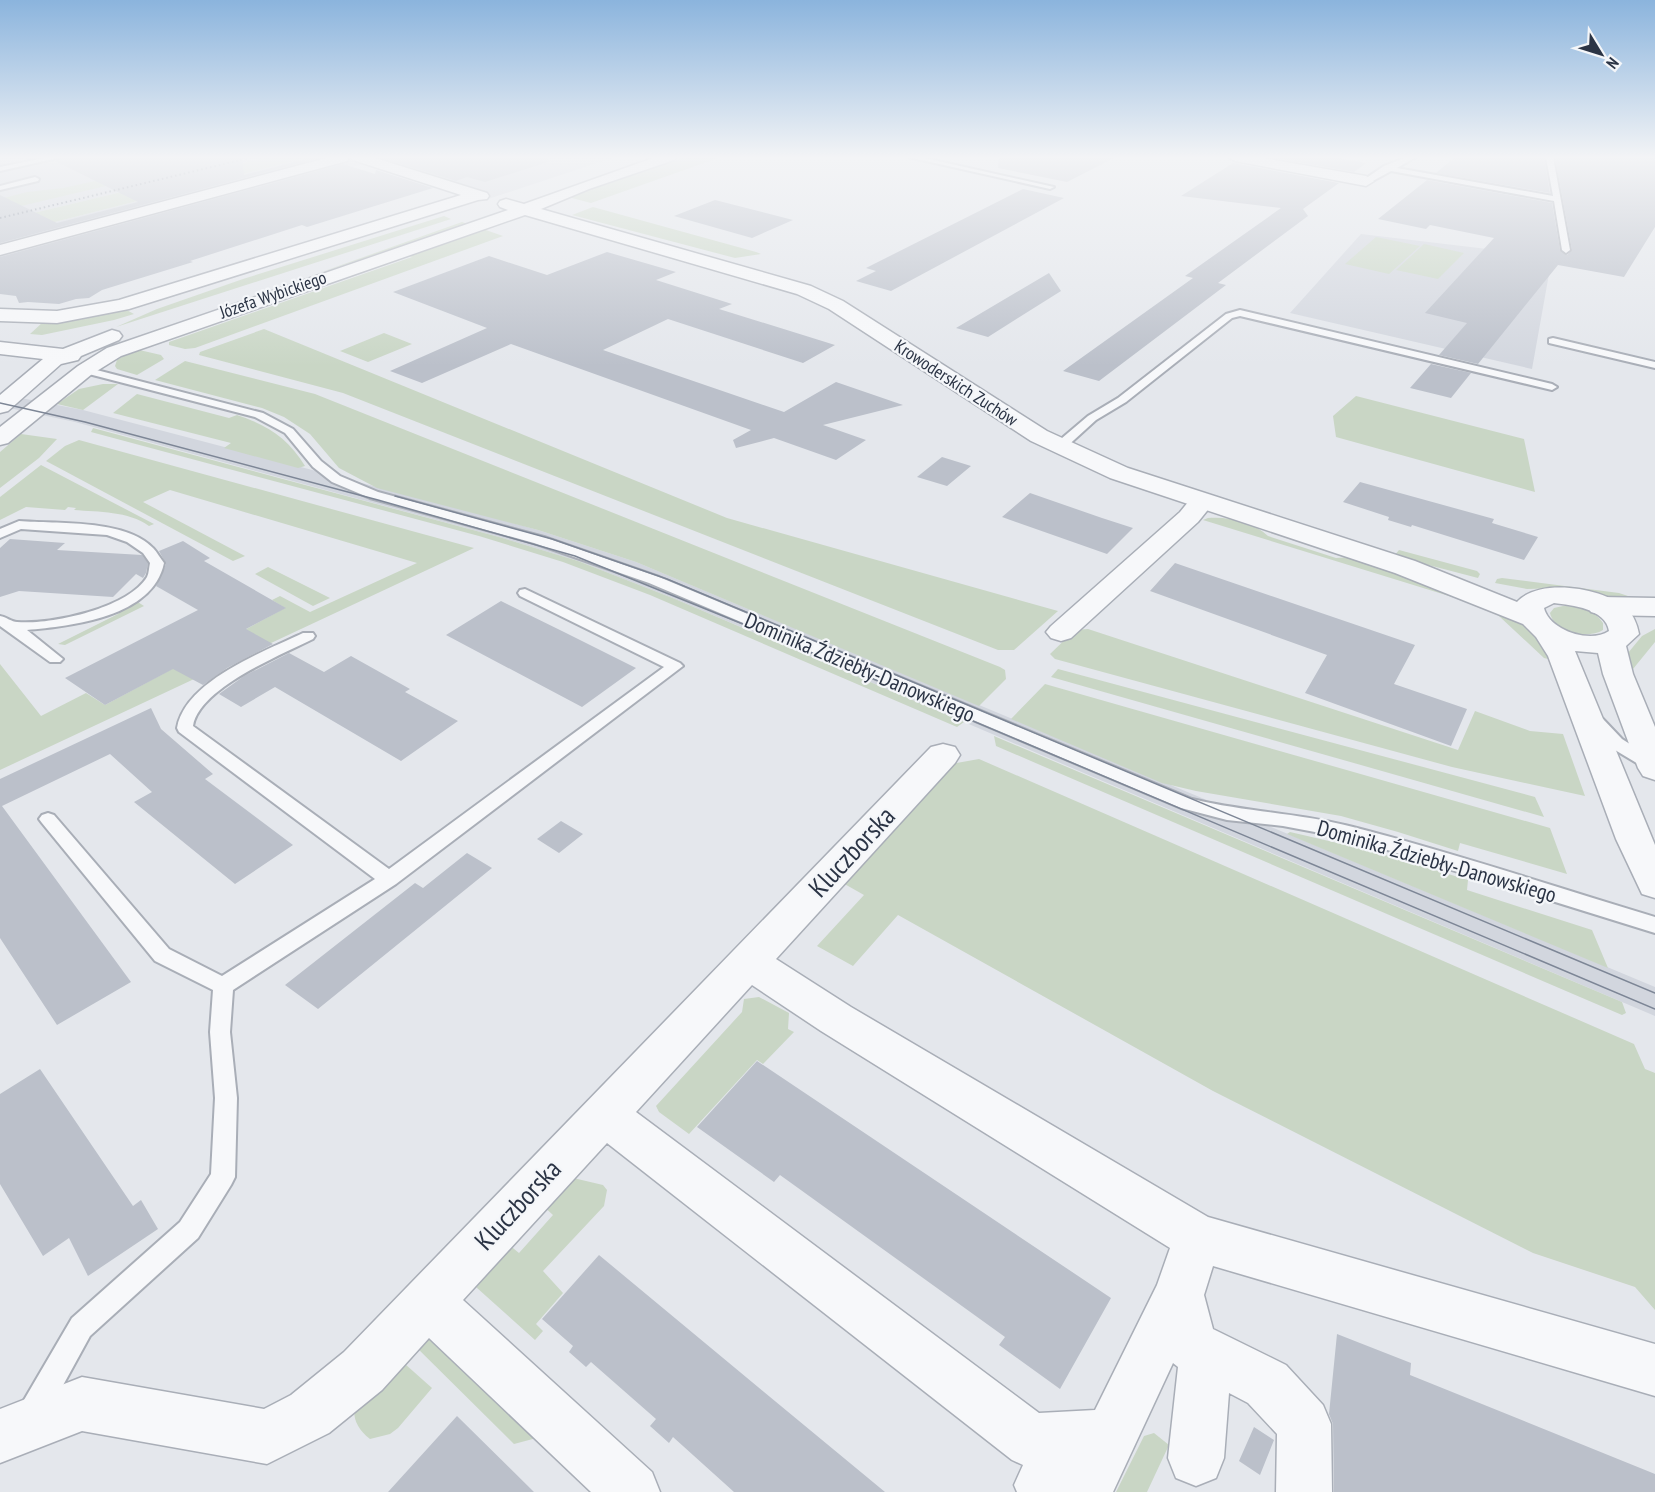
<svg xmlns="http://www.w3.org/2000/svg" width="1655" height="1492" viewBox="0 0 1655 1492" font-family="'PT Sans Narrow',sans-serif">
<rect width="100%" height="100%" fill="#e4e7ec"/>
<path fill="#d2d6de" d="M0 157H268L0 221Z
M310 157H615L485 200 366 163 155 224 0 264V236Z
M1361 234 1521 253 1549 274 1532 369 1290 313Z
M0 394 83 410 465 510 538 530 636 562 1655 987V1016L675 599 578 561 499 537 75 422 0 406Z"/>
<path fill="#c9d6c5" d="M206 157H228L0 211V199L27 192 63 188Z
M268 157H310L0 236V221Z
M685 157H721L591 203 568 197Z
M593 207 756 252 761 254 735 258 572 215Z
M444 216 451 219 116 327 157 309 243 279Z
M462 222 468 224 316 274Z
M480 228 503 236 195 348 185 349 169 345V342L412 257 407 255Z
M1376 237 1420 246 1389 274 1345 264Z
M1424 244 1464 253 1438 279 1396 270Z
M123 308 134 314 114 320 42 335 30 334 43 322Z
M264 329 727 518 1058 611 1014 650H998L343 393 199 355 200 352Z
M384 333 412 344 368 362 340 351Z
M135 349 161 355 164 359 137 375 117 369 115 366 117 360Z
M185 361 315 394 1000 667 1005 670 1006 679 979 706 636 562 538 530 377 488 339 468 310 434 284 417 262 408 155 380Z
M103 384H118L83 410 57 404 79 389Z
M137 394 229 418 237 415C267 425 288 438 305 466L298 468 224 448 231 443 113 413Z
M1356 396 1524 439 1535 492 1336 437 1333 416Z
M93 428 499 537 578 561 675 599 964 722 957 727 650 595 563 562 479 536 91 432Z
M21 434 57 439 39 458 0 488V452Z
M79 440 474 548 0 770V664L41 716 86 693 105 705 285 608 272 600 280 596 310 612 417 563 170 490 143 502 245 556 233 561 46 461 65 446Z
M41 465 154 524 149 526C128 511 99 512 74 510L76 508 68 507 65 510 26 507 0 520V497Z
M1208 518C1227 516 1254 522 1268 536L1336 558 1351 557 1468 597 1467 600H1462L1203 520Z
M1399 550 1477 571 1480 574 1478 578 1394 556Z
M268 567 330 598 313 606 255 574Z
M1502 578 1619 593 1634 598 1623 602 1564 588 1527 589 1495 583 1497 579Z
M133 599 144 606 65 645 58 644 118 614Z
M1485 603C1517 618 1535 624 1548 659L1544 658Z
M1563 606C1578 606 1595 610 1603 623V630C1587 640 1554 632 1550 613L1554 608Z
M1088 629 1458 750 1475 711 1530 731 1563 734 1585 796 1452 767 1055 659 1050 654 1075 630Z
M1655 629V642L1633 669H1628V653L1642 636Z
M1058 669 1535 797 1544 817 1051 677Z
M1045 684 1550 828 1567 874 1460 843 1458 851 1398 832 1341 816 1196 791 1162 783 1011 719Z
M994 736 1622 1002 1626 1013 1622 1015 996 746Z
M979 759 1634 1044 1645 1069 1655 1073V1310L1635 1287 1533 1253 1213 1091 898 915 853 966 817 946 864 895 841 882 951 764Z
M1290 832 1372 851 1468 880 1467 890 1592 930 1608 968 1287 834Z
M759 997 789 1013 788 1029 794 1032 763 1064 757 1060 689 1134 659 1112 656 1106 742 1012 744 999Z
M569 1177 603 1185 607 1190 604 1206 543 1271 563 1293 536 1324 543 1331 535 1340 467 1279 503 1240 519 1253 553 1215 540 1203Z
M422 1331 544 1436 514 1444 410 1341Z
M396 1356 432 1388 398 1428 390 1434 370 1439C332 1408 372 1381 396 1356Z
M1154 1433 1169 1445 1147 1492H1116L1144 1436Z"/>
<path fill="#bbc0ca" d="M64 157H242L244 175 313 157 319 158 0 243V195L57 223 138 202 55 161Z
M378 157H547L548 162 485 182 467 177 456 181Z
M999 157H1116L1067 182 998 168Z
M1268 157H1332L1366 163 1354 172Z
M1455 157H1544L1550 193 1436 173Z
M1555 157H1655V227L1624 277 1558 265 1478 364 1439 355 1467 323 1425 313 1494 238 1430 225 1426 229 1378 219 1427 180 1552 203 1560 250 1567 255 1572 250Z
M1233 163 1339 183 1303 209 1308 216 1218 283 1226 285 1099 381 1063 371 1193 278 1185 276 1281 208 1181 196Z
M343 164 375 174 376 170 433 188 307 227 302 225 190 261 193 262 102 290 89 298 76 299 59 304 28 302 19 303 16 296 0 294V257Z
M1023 189 1064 198 891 291 856 281 876 271 866 268Z
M715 200 793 220 752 238 674 216Z
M607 252 676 272 656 280 732 304 719 309 835 345 803 363 668 319 603 350 784 412 836 382 903 405 823 425 866 440 836 460 774 438 736 448 733 440 751 430 511 344 422 383 390 371 487 328 393 292 489 256 547 275Z
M1049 273 1061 291 988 337 956 328Z
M1431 364 1471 373 1451 398 1410 388Z
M942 457 971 466 947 486 917 477Z
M1360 482 1494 519 1492 523 1538 537 1524 560 1412 525 1411 527 1388 520 1389 517 1343 502Z
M1030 493 1102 518 1133 528 1107 554 1002 517Z
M10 539 65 543 57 550 142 555 148 563 146 573 143 578 136 574 113 597 19 591 0 597V548Z
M183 541 210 558 204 561 286 608 246 629 273 644 227 668 203 685 173 669 105 705 65 678 198 610 156 586 166 564 159 551Z
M1175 563 1415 645 1394 684 1467 709 1451 746 1305 693 1327 655 1150 591Z
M501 601 564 632 636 668 582 707 446 635Z
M289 653 324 672 351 656 410 689 405 692 458 721 401 761 275 687 241 707 219 694 244 676Z
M151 708 161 729 213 774 205 779 293 845 235 884 134 802 152 792 110 754 2 806 131 982 57 1025 0 938V779Z
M561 821 583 834 559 853 537 839Z
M467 853 492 868 318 1009 285 985 415 883 423 888Z
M757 1061 1111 1298 1060 1389 999 1345 1005 1337 780 1175 774 1182 697 1127Z
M40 1069 133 1206 141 1200 158 1229 88 1276 69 1238 43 1256 0 1184V1094Z
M599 1255 764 1392 885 1492H734L673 1437 669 1443 650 1426 656 1419 591 1362 586 1367 569 1352 573 1346 542 1319Z
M1337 1334 1411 1363 1410 1375 1655 1474V1492H1334L1333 1424 1329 1414Z
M457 1416 534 1492H388Z
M1254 1427 1274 1440 1260 1475 1239 1461Z"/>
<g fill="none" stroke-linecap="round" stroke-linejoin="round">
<defs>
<path id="service" d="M49 157H62L0 171V167Z
M908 157H920L1054 187 1050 189Z
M1407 157H1416L1397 168 1553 196 1546 157H1553L1570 250 1566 253 1562 250 1554 201 1391 171 1369 183 1362 181 1384 166Z
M35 177 39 179 38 181 0 190V186Z
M1240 310 1552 384 1557 387 1552 390 1240 316 1232 318 1126 402 1096 420 1063 450H1055V444L1088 416 1118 398 1226 314Z
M1553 338 1655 362V368L1549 343V339Z
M85 367 263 413 293 429 321 461 340 476 378 492 544 537 659 577 1192 799C1245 812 1300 813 1353 827 1455 853 1555 887 1655 917V933L1352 839 1283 826 1227 820 1181 808 649 583 534 543 370 498 332 482 313 467 285 433 255 417 81 372 80 370Z
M19 521C57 524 126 519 153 548 157 552 160 558 164 563 153 617 72 626 27 630L63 659 60 662H50L0 626V616C6 617 12 622 17 622 52 625 128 608 147 577 149 573 149 567 150 563L143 553 127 542 107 535 21 529 0 538V529Z
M525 589 680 663 683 666 396 884 233 990 230 1032 237 1098 235 1177 231 1185 198 1238 90 1336 44 1420 34 1423 24 1420 21 1410 24 1400 72 1318 180 1222 211 1174 215 1098 210 1032 213 990 155 961 42 823 39 819 42 815 48 813 54 815 169 949 222 976 375 879 179 732 177 728C185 681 263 652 303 633H313L315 636 313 639C281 655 199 688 193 726L389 869 664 667 520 596 518 593 520 590Z
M1597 718 1603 719 1622 739 1655 760V774L1610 747 1589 723 1591 719Z"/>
<path id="minor" d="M330 157 349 158 347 161 0 255V245Z
M351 157H372L487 193 489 196 487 199 478 200 129 309 57 323 0 321V309L57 311 119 300 461 195 353 160Z
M1228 157H1257L1366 176 1374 181 1366 186 1235 161Z
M1202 493 1211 496 1215 501 1198 522 1071 638 1061 641 1051 638 1046 632 1051 626 1180 512 1193 496Z
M1601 597 1655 598V616L1601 615 1591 612 1587 606 1591 600Z
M943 744 955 747 960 755 955 763 776 959 851 1007 1208 1217 1655 1344V1396L1213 1266 1204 1295 1213 1329 1286 1365 1323 1405 1331 1424 1332 1492H1276L1277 1434 1248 1403 1229 1393 1224 1458 1216 1478 1196 1486 1176 1478 1168 1458 1178 1367 1173 1363 1113 1492H1017L1014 1485 1023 1465 1012 1460 607 1143 463 1300 652 1472 660 1492H591L429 1338 382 1390 329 1433 267 1464 82 1431 0 1463V1409L82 1377 264 1409 291 1395 344 1352 931 747ZM752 985 821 1031 1170 1248 1157 1285 1095 1410 1039 1413 636 1112Z"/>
<path id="tertiary" d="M656 157H676L674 160 589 189 541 209 811 286 843 301 1047 431 1128 468 1415 561 1517 602C1539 577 1605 588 1627 609 1634 616 1637 624 1639 634L1626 646 1633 674 1655 727V780L1643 776 1638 768 1603 674 1598 653 1575 651 1655 845V898L1642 894 1616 839 1548 656 1536 637 1523 624 1395 573 1110 478 1031 441 829 309 797 294 525 215 121 356 92 374 8 443 0 445V427L78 366 107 348 508 210 500 207 498 204 500 201 506 199 524 204ZM1554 603C1572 605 1606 609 1609 631 1590 644 1549 630 1544 608Z
M112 330 119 332 122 336 119 340 81 356 78 360 61 364 8 411 0 413V395L43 359 0 354V342L63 349Z"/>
</defs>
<use href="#service" stroke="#a9aeb7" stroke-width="4"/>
<use href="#minor" stroke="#a9aeb7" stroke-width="3"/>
<use href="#tertiary" stroke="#a9aeb7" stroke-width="3"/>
<use href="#service" fill="#f7f8fa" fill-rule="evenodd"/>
<use href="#minor" fill="#f7f8fa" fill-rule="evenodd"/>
<use href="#tertiary" fill="#f7f8fa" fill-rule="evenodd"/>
<path stroke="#7d8696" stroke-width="1.5" d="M0 403 85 422 378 500 575 556 760 631 1655 1009
M395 496 552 539 667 579 1655 993"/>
<path stroke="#7d8696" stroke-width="2" stroke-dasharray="1.5 3" stroke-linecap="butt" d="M0 218 253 157"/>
</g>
<linearGradient id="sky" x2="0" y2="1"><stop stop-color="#8bb4dd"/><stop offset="0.43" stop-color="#f3f4f6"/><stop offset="1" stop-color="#f3f4f6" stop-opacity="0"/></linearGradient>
<rect width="1655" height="366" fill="url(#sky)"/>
<g text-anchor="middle" stroke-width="4.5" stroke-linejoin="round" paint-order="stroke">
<g font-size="18" fill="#2b3445" stroke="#f4f6f9">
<text transform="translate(273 295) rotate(-19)" y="6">Józefa Wybickiego</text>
<text transform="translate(956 383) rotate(33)" y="6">Krowoderskich Zuchów</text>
</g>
<g font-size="22" fill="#2b3445" stroke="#f4f6f9">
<text transform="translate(860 667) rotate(23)" y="8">Dominika Ździebły-Danowskiego</text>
<text transform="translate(1437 861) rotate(16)" y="8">Dominika Ździebły-Danowskiego</text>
</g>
<g font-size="27" fill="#2b3445" stroke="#f4f6f9">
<text transform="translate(852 852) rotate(-47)" y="9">Kluczborska</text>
<text transform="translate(518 1205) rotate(-47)" y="9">Kluczborska</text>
</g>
</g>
<g transform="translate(1601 54) rotate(128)" stroke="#f4f6f9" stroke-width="4.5" paint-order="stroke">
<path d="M0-4.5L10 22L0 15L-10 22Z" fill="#2b3445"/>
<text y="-9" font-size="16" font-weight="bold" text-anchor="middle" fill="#2b3445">N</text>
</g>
</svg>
